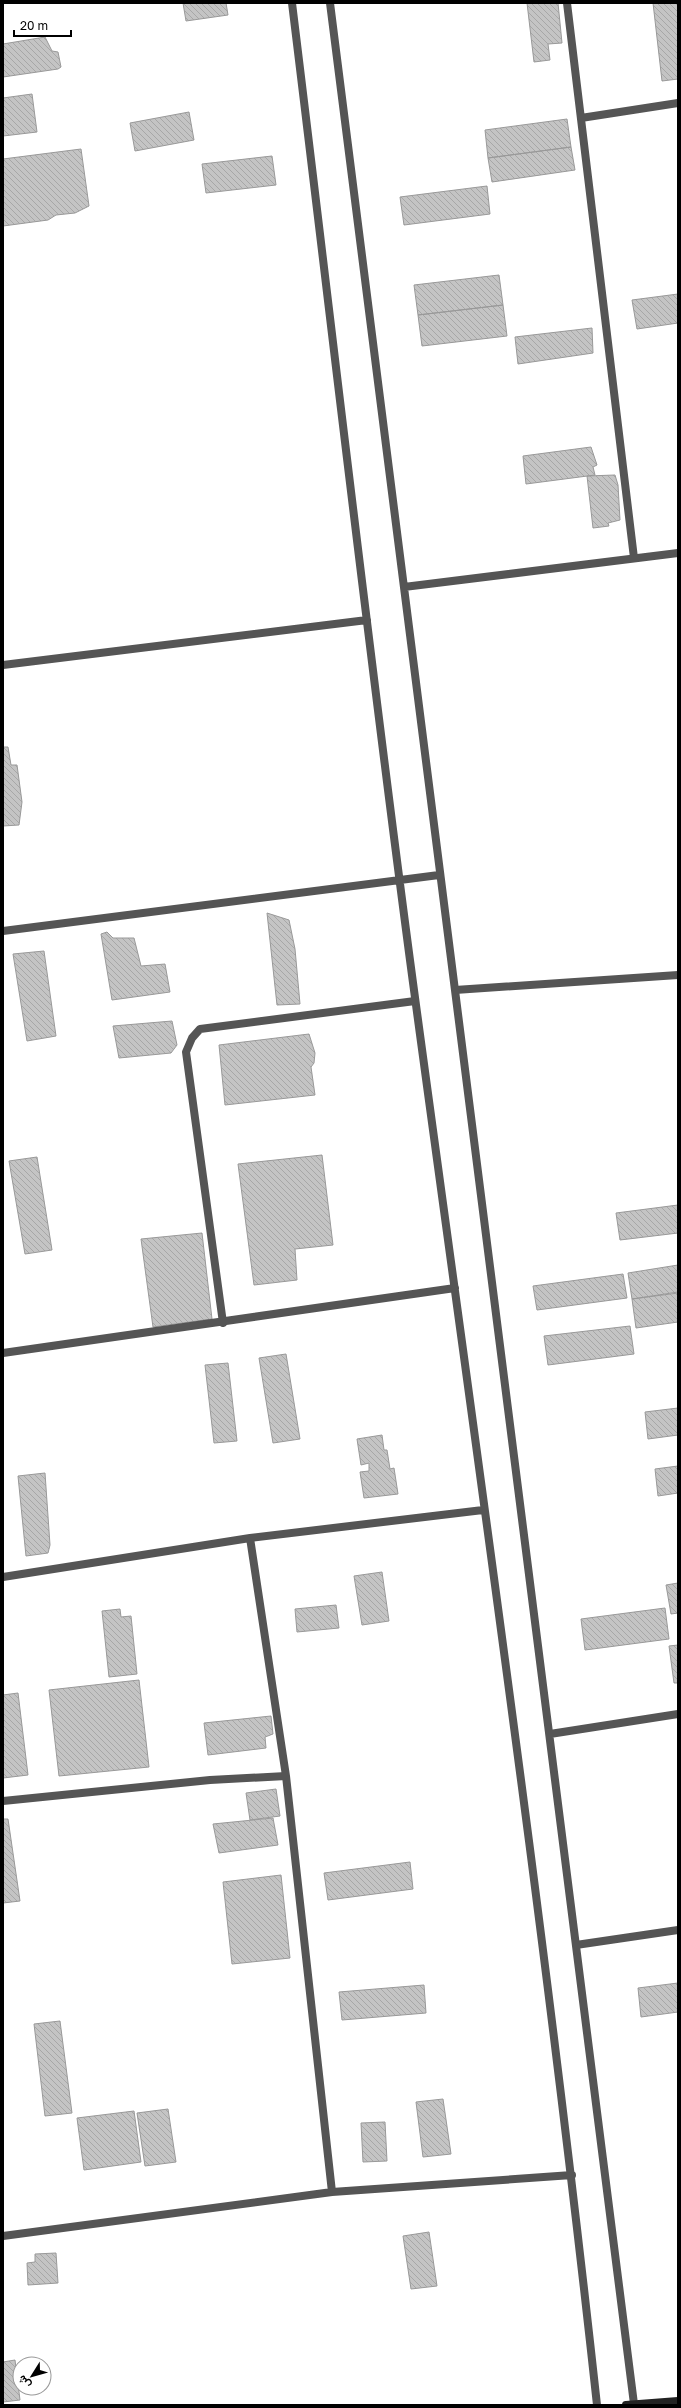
<svg xmlns="http://www.w3.org/2000/svg" width="681" height="2408" viewBox="0 0 681 2408" font-family="'Golos Text',Vazirmatn,sans-serif">
<defs>
<pattern id="building-back-hatch" width="6" height="6" patternUnits="userSpaceOnUse"><rect width="6" height="6" fill="#c4c4c4"/><path d="M-1 5l2 2M0 0l6 6M5-1l2 2" fill="none" stroke="#a7a7a7"/></pattern>
</defs>
<rect width="100%" height="100%" fill="#fff"/>
<path fill="url(#building-back-hatch)" stroke="#999" d="M183 3H226L228 15 186 21Z
M527 3H558L562 43 548 44 550 60 534 62Z
M653 3H678V79L662 81Z
M45 37 52 51 58 52 61 67 58 69 3 77V44Z
M32 94 37 132 3 136V98Z
M189 112 194 140 135 151 130 123Z
M567 119 571 147 488 158 485 130Z
M571 147 575 170 492 182 488 158Z
M81 149 89 206 75 213 56 215 48 220 3 226V159Z
M272 156 276 185 206 193 202 164Z
M487 186 490 214 404 225 400 197Z
M499 275 503 305 418 315 414 285Z
M678 294V323L637 329 632 300Z
M503 305 507 336 422 346 418 315Z
M592 328 593 353 518 364 515 337Z
M591 447 597 465 593 467 595 475 526 484 523 456Z
M615 475 618 485 620 520 608 523 609 526 593 528 587 476Z
M3 747H8L11 765H17L22 802 19 825 3 826Z
M267 913 289 920 295 949 300 1004 277 1005Z
M107 932 113 938H134L141 966 165 964 170 992 112 1000 101 934Z
M44 951 56 1036 27 1041 13 954Z
M172 1021 177 1045 171 1053 119 1058 113 1026Z
M309 1034 315 1053 314 1063 311 1067 315 1095 225 1105 219 1045Z
M322 1155 333 1245 295 1249 297 1280 254 1285 238 1164Z
M37 1157 52 1250 25 1254 9 1161Z
M678 1205V1233L620 1240 616 1213Z
M202 1233 212 1319 153 1327 141 1239Z
M678 1265V1292L632 1299 628 1273Z
M623 1274 627 1298 537 1310 533 1286Z
M678 1293V1322L636 1328 632 1299Z
M630 1326 634 1354 548 1365 544 1336Z
M286 1354 300 1439 273 1443 259 1358Z
M228 1363 237 1441 214 1443 205 1365Z
M678 1408V1435L648 1439 645 1412Z
M382 1435 384 1450H387L390 1469 394 1468 398 1494 364 1498 360 1472 369 1471V1463L361 1465 357 1439Z
M678 1466V1493L658 1496 655 1469Z
M45 1473 50 1545 48 1553 26 1556 18 1476Z
M382 1572 389 1621 362 1625 354 1576Z
M678 1583V1613L671 1614 666 1585Z
M336 1605 339 1628 297 1632 295 1609Z
M665 1608 669 1639 585 1650 581 1619Z
M120 1609 121 1617 131 1616 137 1674 109 1677 102 1611Z
M678 1645V1683H674L669 1646Z
M139 1680 149 1767 59 1776 49 1690Z
M18 1693 28 1775 3 1778V1695Z
M271 1716 273 1734 265 1737 266 1748 208 1755 204 1723Z
M276 1789 280 1816 250 1820 246 1793Z
M273 1818 278 1845 219 1853 213 1824Z
M3 1819H8L20 1901 3 1903Z
M410 1862 413 1889 328 1900 324 1873Z
M281 1875 290 1958 232 1964 223 1882Z
M678 1983V2012L641 2017 638 1988Z
M424 1985 426 2013 342 2020 339 1992Z
M60 2021 72 2113 45 2116 34 2024Z
M443 2099 451 2154 423 2157 416 2102Z
M168 2109 176 2162 145 2166 137 2113Z
M134 2111 141 2162 84 2170 77 2118Z
M385 2122 387 2161 363 2162 361 2123Z
M429 2232 437 2286 411 2289 403 2236Z
M56 2253 58 2283 28 2285 27 2263 35 2262V2254Z
M15 2360 20 2400 3 2402V2362Z"/>
<g fill="none" stroke-linecap="round" stroke-linejoin="round">
<path stroke="#555" stroke-width="8" d="M292 3C333 337 371 672 416 1005 479 1471 546 1937 597 2405
M330 3 634 2404
M567 3 634 558
M581 118 678 103
M404 587 678 553
M3 665 367 620
M3 931 439 875
M455 990 678 975
M223 1323 186 1052 192 1038 200 1029 415 1001
M3 1353 455 1288
M3 1577 250 1538 483 1510
M550 1734 678 1714
M3 1801 210 1780 286 1776 250 1538
M576 1945 678 1930
M332 2192 572 2175
M3 2236 332 2192 286 1776"/>
<path stroke="#222" stroke-width="8" d="M626 2405 678 2401"/>
</g>
<rect width="681" height="2408" fill="none" stroke="#000000" stroke-width="8"/>
<g transform="translate(32 2376) rotate(233)"><circle r="19" fill="#ffffff" stroke="#999999"/>
<path d="M0-3L7 15L0 10L-7 15Z" fill="#000000"/>
<text y="-6" font-size="11" font-weight="bold" text-anchor="middle" fill="#000000">ش</text>
</g>
<path d="M14 30v6h57v-6" fill="none" stroke="#000000" stroke-width="2"/>
<text x="20" y="30" font-size="12" fill="#000000" stroke="#ffffff" stroke-width="3" paint-order="stroke">20 m</text>
</svg>
